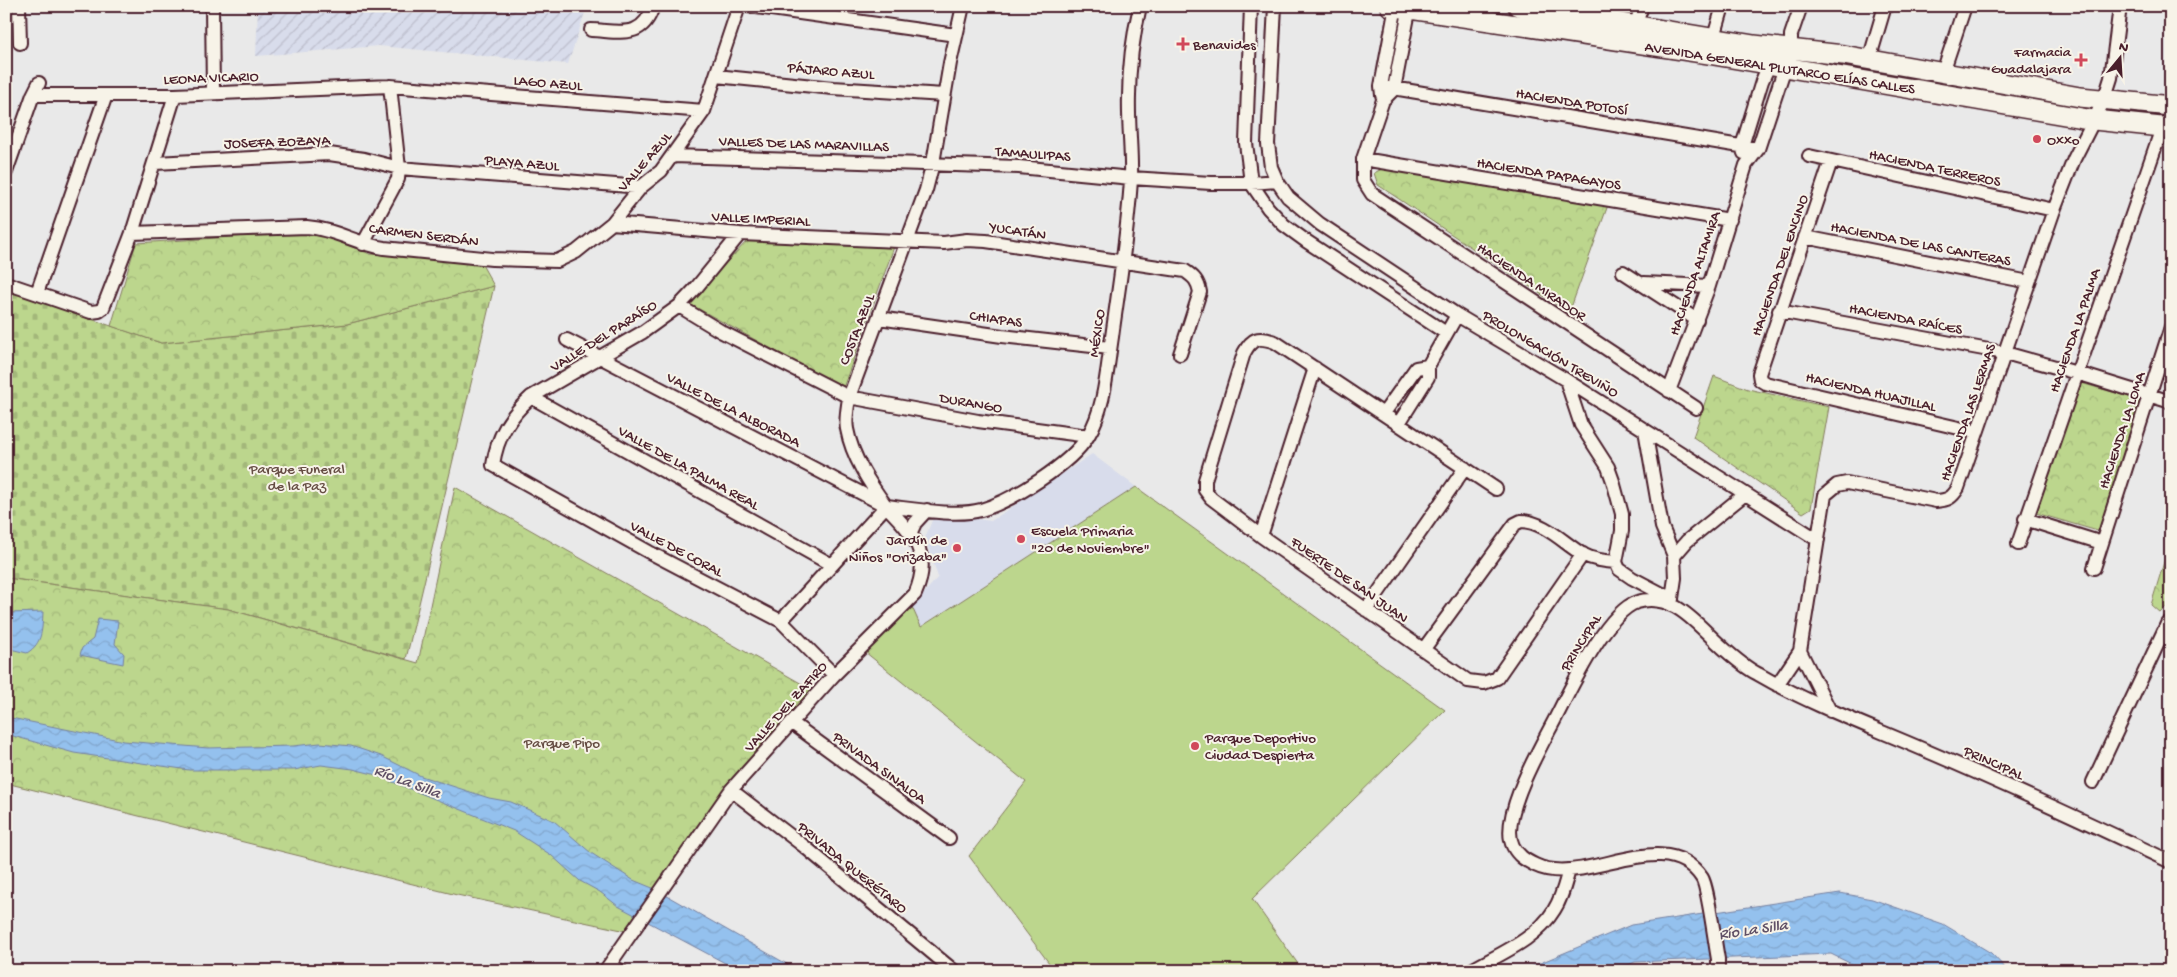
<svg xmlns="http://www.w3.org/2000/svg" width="2177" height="977" viewBox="0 0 2177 977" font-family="'Gochi Hand',sans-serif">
<defs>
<pattern id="industrial-furrows" width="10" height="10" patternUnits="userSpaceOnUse" patternTransform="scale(1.25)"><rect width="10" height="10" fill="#d8dceb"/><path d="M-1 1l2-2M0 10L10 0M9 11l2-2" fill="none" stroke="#bbbcca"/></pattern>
<pattern id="cemetery-stones" width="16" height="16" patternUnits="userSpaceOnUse" patternTransform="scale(1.25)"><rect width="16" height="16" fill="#bcd68d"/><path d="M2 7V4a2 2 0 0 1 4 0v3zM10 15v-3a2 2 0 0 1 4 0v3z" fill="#a3b77a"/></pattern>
<pattern id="park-crowns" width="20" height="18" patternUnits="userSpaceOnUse" patternTransform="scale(1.25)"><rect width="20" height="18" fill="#bcd68d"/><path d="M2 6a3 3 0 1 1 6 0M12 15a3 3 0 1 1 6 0" fill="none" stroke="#a3b77a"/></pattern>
<pattern id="water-waves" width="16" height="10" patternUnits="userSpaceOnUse" patternTransform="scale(1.25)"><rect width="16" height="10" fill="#94c1ee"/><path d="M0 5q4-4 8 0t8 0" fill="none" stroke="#81a5cc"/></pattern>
</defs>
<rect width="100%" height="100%" fill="#e9e9e9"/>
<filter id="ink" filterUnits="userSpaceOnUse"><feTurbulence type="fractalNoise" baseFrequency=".02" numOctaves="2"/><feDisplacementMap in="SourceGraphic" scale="10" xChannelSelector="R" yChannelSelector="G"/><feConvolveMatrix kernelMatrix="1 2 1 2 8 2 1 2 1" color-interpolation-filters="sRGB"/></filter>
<g filter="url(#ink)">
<path fill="#d8dceb" d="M1092 454 1136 487 920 627 912 607 938 577 925 538 935 513 991 521Z"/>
<path fill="url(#industrial-furrows)" d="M258 6H587L568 64 379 46 256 56Z"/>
<path fill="url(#cemetery-stones)" stroke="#837a5c" d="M494 286 406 659 228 609 6 578V290L161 343 347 324Z"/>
<path fill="url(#park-crowns)" stroke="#837a5c" d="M1384 168 1608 205 1569 313 1378 185 1374 173Z
M315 232 370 254 480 261 494 286 347 324 161 343 111 326 136 243Z
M749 239 894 247 843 388 688 303Z
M1714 376 1748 389 1829 407 1811 508 1803 513 1693 437Z
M2081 383 2140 400 2101 532 2036 513Z
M455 487 818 693 721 804 631 932 457 895 6 783V578L228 609 418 663Z
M2171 539V602L2160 613 2151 605Z"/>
<path fill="#bcd68d" stroke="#837a5c" d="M1136 487 1445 710 1252 899 1303 971H1055L969 856 1026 782 865 652 912 607 921 627Z"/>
<path fill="url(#water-waves)" stroke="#7680a0" d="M43 612C42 629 43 643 27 653L10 649 6 643 9 613Z
M98 619 118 621 115 644 124 654 123 664 80 655 82 648 93 639Z
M6 717 124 741 208 748 293 746 320 743 351 746 381 756 421 776 489 798 511 802 554 821 591 853 633 880 655 889 799 971H740L618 906 600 892 580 881 551 855 514 831 373 774 353 769 321 765 294 770H189L74 753 6 734Z
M1840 893 1872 899 1943 924 1991 953 2008 971H1866L1831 954 1635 962 1614 971H1521L1631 925Z"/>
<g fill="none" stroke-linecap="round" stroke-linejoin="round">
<defs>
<path id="street" d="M19 6 20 43
M212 6 213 93
M749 6 956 35
M1251 6 1246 143 1251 183 1268 208 1284 225 1306 241 1446 333
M1275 6 1268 144 1271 167 1277 181 1288 197 1320 224 1457 315 1566 380 1818 540
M1410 6 1394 89 1383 100 1363 159V180L1372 194 1696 408
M1635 26 1642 6
M591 30C619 31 643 40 653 6
M1714 37 1723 6
M1869 60 1885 6
M1943 72 1965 6
M716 76 833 88 944 95
M1381 86 1758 149
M33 95H175L390 86 704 111
M1382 95 1381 86 1396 6
M1744 153 1742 146 1762 81 1772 58
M673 156 1019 167 1131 178 1211 183H1251L1277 181
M1809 156 2054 210
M1363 159 1730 220
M1831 161 1759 374 1760 380 1765 383 1976 432
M155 163 329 154 364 159 399 168 641 187
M6 172 33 95 39 83
M612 223 740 234 944 243 967 240 986 241 1185 271C1194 277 1198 281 1200 292L1180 354
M132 233 307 227C335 229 357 244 384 248L492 259 557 261 576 252 612 223 641 187 661 171 704 111 739 6
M740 234 696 288 679 306 643 332 531 397C510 416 497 436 493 465L649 552 781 621 834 675
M1805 237 2029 282
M363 244 398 179 399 168 390 86
M1623 272 1697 320
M6 283 91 312 99 311 103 308 132 233 175 95
M1644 283 1709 286
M37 293 106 95
M679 306 722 332 849 397 978 421 1088 436
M1779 311 2005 353 2077 373 2171 402
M879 318 1002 336 1110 348
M567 340 886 506C913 534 933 554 915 594L834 675 731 790 605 971
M1566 380 1581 425 1608 467 1613 481 1622 514V531L1616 562 1619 569 1632 578 1672 599
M1669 391 1709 286 1746 165 1758 149 1791 49V35L1801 6
M531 397 832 565
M1384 413 1416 368 1428 366
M1399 423 1428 377V366L1457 315
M1645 430 1662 527 1674 556 1675 578 1671 605
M1496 489 1275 342C1258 336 1252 338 1244 353L1205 480V490L1211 498 1261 536 1468 681 1484 683 1497 678 1583 554
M886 506C913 509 956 517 981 510 1012 501 1071 464 1088 436 1105 408 1107 369 1112 337 1119 285 1128 232 1131 179 1132 152 1128 124 1129 96 1129 65 1133 36 1140 6
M2025 519 2102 543
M911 532 915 523 927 510
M1261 536 1315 368
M2018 544 2162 128
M1674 556 1687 541 1745 494
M2094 568 2171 327
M1366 610 1465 468
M781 621 886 506C870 484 852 457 847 429 845 419 848 407 849 397L926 190 933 163 950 63 963 6
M1423 650 1515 524 1521 521C1543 521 1564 543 1582 554 1593 560 1604 561 1616 562
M1800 651 1830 711
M1777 685 1800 651 1825 495 1837 485 1847 483 1936 501C1948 500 1952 498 1958 488L2054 210 2074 159 2104 100 2111 78 2120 6
M792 723 949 838
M2093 782 2167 624 2171 621
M731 790 805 847 954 971
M609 965 621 971
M1470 971C1499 954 1536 940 1554 910 1562 898 1565 884 1569 870
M1718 971V959C1715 944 1708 887 1702 878 1665 822 1584 889 1535 865 1525 860 1518 856 1513 846 1499 818 1540 748 1554 721 1569 692 1606 612 1637 602 1673 591 1697 625 1721 646 1732 656 1744 667 1758 674 1813 706 1872 727 1929 752 2011 787 2091 824 2171 862"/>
<path id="secondary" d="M1390 6 1709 54 2094 120 2171 128
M1518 6 1754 45 1843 55 2080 97 2171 106"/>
</defs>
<use href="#street" stroke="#4a1f2b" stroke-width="16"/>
<use href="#secondary" stroke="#4a1f2b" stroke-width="22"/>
<use href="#street" stroke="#f7f3e8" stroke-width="12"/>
<use href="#secondary" stroke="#f7f3e8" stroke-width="19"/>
</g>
</g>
<g fill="#d1495b" stroke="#f7f3e8" stroke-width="2">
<path d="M1180.5 36.5h5v5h5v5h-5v5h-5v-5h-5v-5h5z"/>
<path d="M2078.5 52.5h5v5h5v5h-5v5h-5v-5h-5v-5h5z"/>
<circle cx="2037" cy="139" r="5"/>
<circle cx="1021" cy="539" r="5"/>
<circle cx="957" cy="548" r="5"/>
<circle cx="1195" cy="746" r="5"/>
</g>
<g text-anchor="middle" stroke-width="4" stroke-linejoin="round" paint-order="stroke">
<g font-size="15" fill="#4a1f2b" stroke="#f7f3e8" text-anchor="start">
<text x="1193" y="49">Benavides</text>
<text x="2071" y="56" text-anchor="end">Farmacia<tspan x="2071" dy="17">Guadalajara</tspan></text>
<text x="2047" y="144">Oxxo</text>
<text x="1031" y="535">Escuela Primaria<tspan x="1031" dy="17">"20 de Noviembre"</tspan></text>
<text x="947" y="544" text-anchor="end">Jardín de<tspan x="947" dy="17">Niños "Orizaba"</tspan></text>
<text x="1205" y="742">Parque Deportivo<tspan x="1205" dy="17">Ciudad Despierta</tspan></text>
</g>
<g font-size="15" fill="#4a1f2b" stroke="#f7f3e8">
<text transform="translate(1780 67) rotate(9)" y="5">AVENIDA GENERAL PLUTARCO ELÍAS CALLES</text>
<text transform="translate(831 70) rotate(5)" y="5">PÁJARO AZUL</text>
<text transform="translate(211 77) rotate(-2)" y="5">LEONA VICARIO</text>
<text transform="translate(548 82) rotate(5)" y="5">LAGO AZUL</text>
<text transform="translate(1572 101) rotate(9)" y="5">HACIENDA POTOSÍ</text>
<text transform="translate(277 141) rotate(-2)" y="5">JOSEFA ZOZAYA</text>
<text transform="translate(804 143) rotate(2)" y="5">VALLES DE LAS MARAVILLAS</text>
<text transform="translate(1033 153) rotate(4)" y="5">TAMAULIPAS</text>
<text transform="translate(644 161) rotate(-49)" y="5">VALLE AZUL</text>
<text transform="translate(522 162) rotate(5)" y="5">PLAYA AZUL</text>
<text transform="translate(1935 167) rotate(12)" y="5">HACIENDA TERREROS</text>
<text transform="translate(1549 173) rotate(9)" y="5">HACIENDA PAPAGAYOS</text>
<text transform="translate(761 218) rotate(3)" y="5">VALLE IMPERIAL</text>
<text transform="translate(1018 230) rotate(9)" y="5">YUCATÁN</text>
<text transform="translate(424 234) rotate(7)" y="5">CARMEN SERDÁN</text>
<text transform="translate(1921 243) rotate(11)" y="5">HACIENDA DE LAS CANTERAS</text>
<text transform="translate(1779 265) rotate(-71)" y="5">HACIENDA DEL ENCINO</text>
<text transform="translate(1694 273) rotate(-71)" y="5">HACIENDA ALTAMIRA</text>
<text transform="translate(1532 281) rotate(34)" y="5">HACIENDA MIRADOR</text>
<text transform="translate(996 318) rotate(8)" y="5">CHIAPAS</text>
<text transform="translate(1906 318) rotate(11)" y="5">HACIENDA RAÍCES</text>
<text transform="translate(856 329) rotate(-69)" y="5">COSTA AZUL</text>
<text transform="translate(2074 330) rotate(-71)" y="5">HACIENDA LA PALMA</text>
<text transform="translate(1096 333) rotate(-82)" y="5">MÉXICO</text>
<text transform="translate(603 335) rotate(-32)" y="5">VALLE DEL PARAÍSO</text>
<text transform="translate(1551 353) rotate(31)" y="5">PROLONGACIÓN TREVIÑO</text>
<text transform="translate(1871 391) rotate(13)" y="5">HACIENDA HUAJILLAL</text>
<text transform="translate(971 402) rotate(10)" y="5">DURANGO</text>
<text transform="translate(734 409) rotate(27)" y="5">VALLE DE LA ALBORADA</text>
<text transform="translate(1967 412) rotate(-71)" y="5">HACIENDA LAS LERMAS</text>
<text transform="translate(2121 430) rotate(-72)" y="5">HACIENDA LA LOMA</text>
<text transform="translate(689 467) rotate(29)" y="5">VALLE DE LA PALMA REAL</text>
<text transform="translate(677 548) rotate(28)" y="5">VALLE DE CORAL</text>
<text transform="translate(1350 579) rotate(35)" y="5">FUERTE DE SAN JUAN</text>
<text transform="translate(1580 642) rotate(-58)" y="5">PRINCIPAL</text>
<text transform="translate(785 706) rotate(-48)" y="5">VALLE DEL ZAFIRO</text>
<text transform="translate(1994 762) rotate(24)" y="5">PRINCIPAL</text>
<text transform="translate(880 767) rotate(36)" y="5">PRIVADA SINALOA</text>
<text transform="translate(853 867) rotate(39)" y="5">PRIVADA QUERÉTARO</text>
</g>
<g font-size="15" fill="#664d44" stroke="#f7f3e8">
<text x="297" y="473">Parque Funeral<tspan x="297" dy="17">de la Paz</tspan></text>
<text x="562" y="747">Parque Pipo</text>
</g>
<g font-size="16" font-style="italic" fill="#605066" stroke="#f7f3e8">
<text transform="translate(408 780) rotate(21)" y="6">Río La Silla</text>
<text transform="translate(1753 928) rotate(-8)" y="6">Río La Silla</text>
</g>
</g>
<rect width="2177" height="977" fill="none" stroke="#f7f3e8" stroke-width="25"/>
<rect x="12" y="12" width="2152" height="952" fill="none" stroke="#4a1f2b" stroke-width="2" filter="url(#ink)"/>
<g transform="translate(2120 58) rotate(18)" stroke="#f7f3e8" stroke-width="4" paint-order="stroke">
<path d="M0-4L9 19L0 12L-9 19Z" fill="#4a1f2b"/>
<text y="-8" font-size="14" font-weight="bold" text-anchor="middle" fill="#4a1f2b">N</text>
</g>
</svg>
